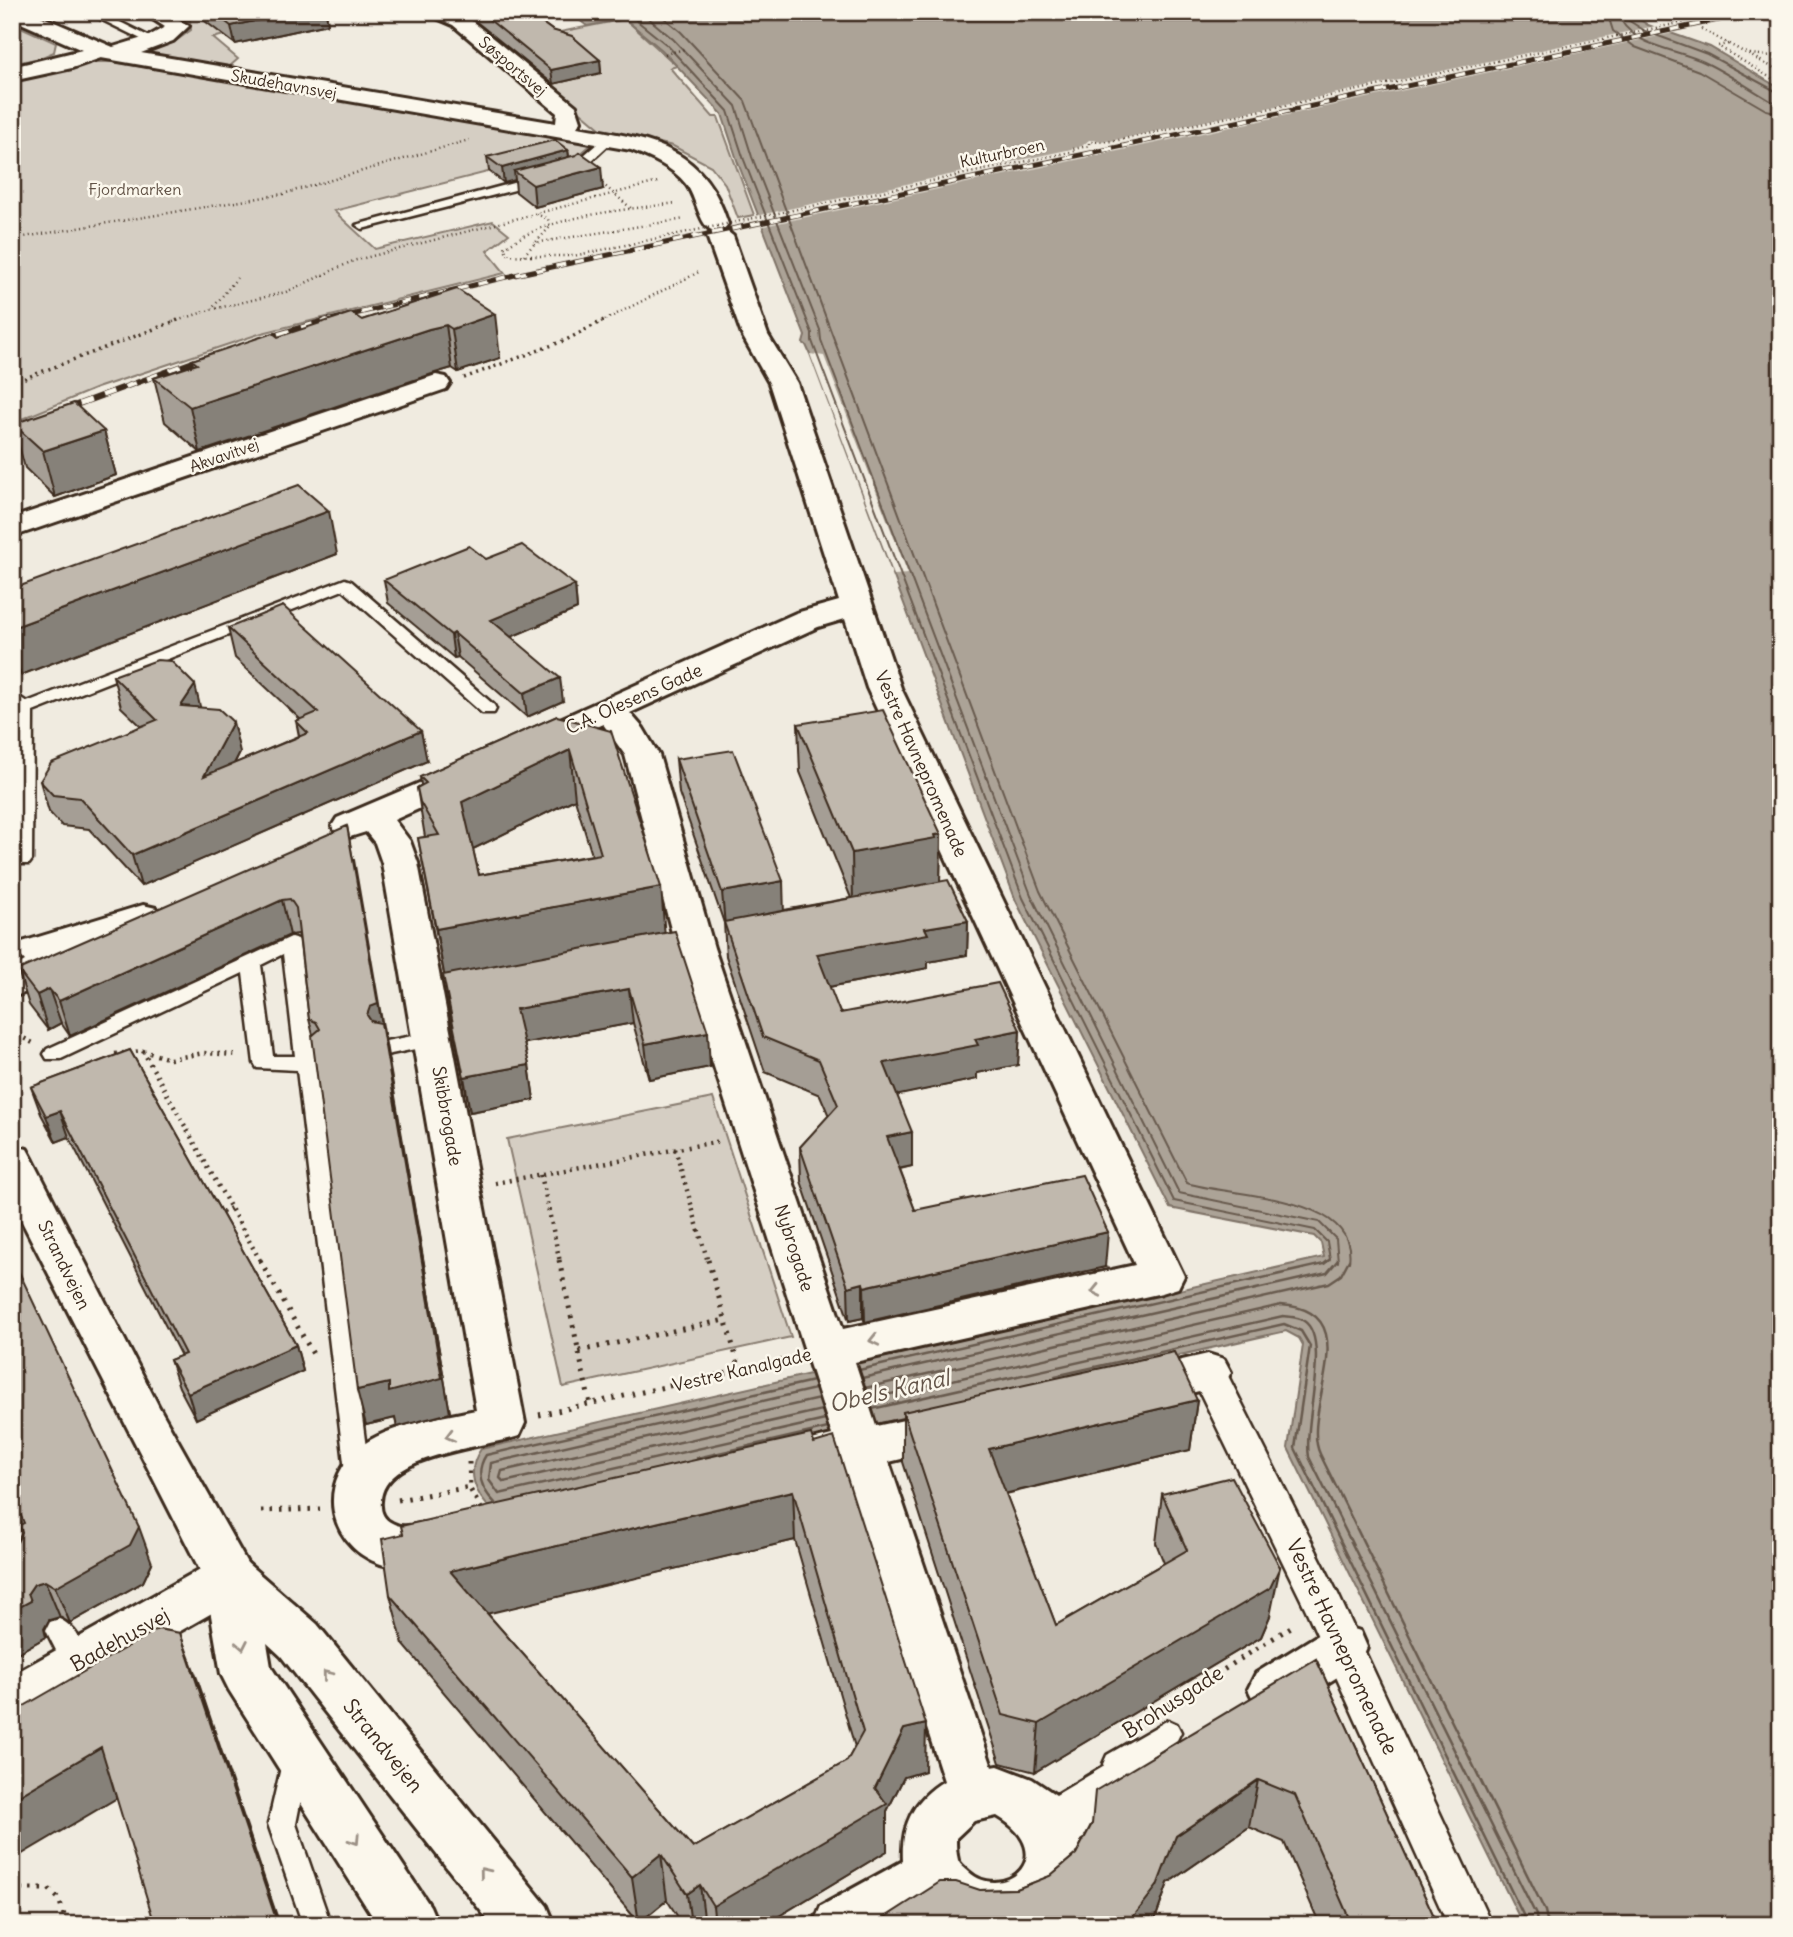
<svg xmlns="http://www.w3.org/2000/svg" width="1793" height="1937" viewBox="0 0 1793 1937" font-family="Delius,sans-serif">
<rect width="100%" height="100%" fill="#f0ebe0"/>
<filter id="ink" filterUnits="userSpaceOnUse"><feTurbulence type="fractalNoise" baseFrequency=".0143" numOctaves="2"/><feDisplacementMap in="SourceGraphic" scale="14" xChannelSelector="R" yChannelSelector="G"/><feConvolveMatrix kernelMatrix="1 2 1 2 8 2 1 2 1" color-interpolation-filters="sRGB"/></filter>
<g filter="url(#ink)">
<path fill="#d5cec3" stroke="#887c70" stroke-width="2" d="M172 12H195L239 31 213 38 238 59 229 67 149 53 151 49 177 40 191 30 190 21Z
M625 19 677 66 670 68 713 117H718L754 215 738 218 725 184 711 166 673 146 602 130 500 44Z
M12 23 56 43 54 52 40 58 12 64Z
M97 62H114L593 143 571 162 558 154 334 211 375 249 493 221 509 234 487 251 505 273 262 333 97 388 12 423V80Z
M713 1098 791 1337 563 1387 507 1139Z"/>
<path fill="#aca397" stroke="#7f7367" stroke-width="2" d="M569 12H1629L1648 25 1710 47 1781 89V1925H1523L1288 1448 1303 1345 1299 1338 1286 1331 493 1511C475 1495 465 1471 481 1449L1324 1257 1321 1243 1314 1236 1170 1208 1016 901 810 354 806 345 803 343 805 336 738 163 722 114 662 50 625 19 587 26Z"/>
<path fill="#f0ebe0" d="M1660 25 1678 32 759 227 755 216 1067 150 1082 146 1089 140 1110 141Z
M810 354 824 356 908 574 894 575Z"/>
<g fill="none" stroke-linecap="round" stroke-linejoin="round">
<path stroke="#685a4e" stroke-width="2" d="M626 12 667 45 728 111 744 160 812 333V341L1023 898 1174 1201 1315 1230 1327 1242 1330 1259 1327 1262
M641 12 673 39 736 106 752 157 820 330 821 340 1031 895 1179 1193 1319 1222 1336 1239 1338 1262
M657 12 681 32 745 101 1040 891 1187 1183C1230 1197 1359 1194 1349 1262
M1607 12 1613 31 1635 47 1699 71 1766 110 1781 113
M1617 12C1629 47 1675 48 1704 62 1727 73 1749 88 1771 101L1781 103
M1626 12 1628 20 1645 31 1707 54 1781 94"/>
<path stroke="#685a4e" stroke-width="2.5" d="M859 1370 1324 1264 1329 1260
M1055 1376 1284 1324 1301 1331 1310 1346 1295 1448 1528 1925
M862 1378 1327 1273 1338 1260
M865 1388 1329 1283 1341 1275 1349 1260
M815 1389 491 1463 489 1480 499 1494 825 1420
M819 1399 502 1471 500 1478 504 1482 822 1410
M869 1399 1281 1305C1371 1310 1299 1411 1320 1454 1395 1607 1470 1759 1545 1911L1548 1925
M872 1409 1283 1316C1289 1317 1299 1317 1304 1321 1331 1339 1303 1423 1309 1457L1536 1915 1537 1925
M697 1458 828 1428
M495 1503C481 1489 475 1472 486 1455L813 1381"/>
<defs>
<path id="service" d="M86 12H100L158 41 149 43Z
M605 137 615 139 577 174 362 229 356 225 569 168Z
M345 579 351 581 494 705 496 709 494 713H482L343 590 33 712 32 860 29 864H17L14 860 17 710 12 706V692L27 702Z
M291 937 298 939 301 943 315 1056 322 1058 325 1063 317 1069 370 1479 366 1486 358 1489 350 1486 346 1479 297 1070 257 1068 254 1063 243 973 61 1059H47L44 1054 47 1049ZM283 954 295 1056H273L261 965Z
M433 1032 440 1034 443 1039 440 1044 386 1055 379 1053 376 1048 379 1043 386 1041Z
M59 1619C75 1625 85 1647 92 1662L88 1670 79 1673C63 1668 53 1645 46 1630L50 1622Z
M1168 1720 1177 1724 1181 1732 1177 1740 1125 1773 1116 1776 1107 1773 1103 1764 1107 1755Z
M295 1751 304 1754 308 1763 296 1824 331 1925H303L268 1824 282 1763 286 1754Z"/>
<path id="pedestrian" d="M1208 1358 1221 1362 1338 1594 1492 1925H1448L1306 1610 1190 1372 1195 1362Z"/>
<path id="minor" d="M12 12H31L113 47 149 36 165 27 142 12H168L189 26 173 41 141 53 556 123 557 113 453 25 432 16 429 12H458L467 17 576 106 581 121 577 127C649 139 704 145 728 224L724 229 733 236 768 335 797 383 901 688 1184 1276 1178 1288 1162 1293 855 1362 876 1426 955 1409 972 1414 978 1428 972 1442 889 1462 992 1767 998 1766 1032 1779 1056 1795 1118 1758 1137 1750 1156 1758 1164 1775 1156 1792 1080 1840C1084 1874 1064 1912 1033 1925H953L941 1920 926 1907 895 1925H813L821 1906 903 1861C901 1825 913 1800 944 1781L844 1471 788 1484 771 1478 764 1464 771 1450 832 1435 676 948 625 755 603 724 532 754 520 751 515 744 520 737 796 613 839 601 769 383 742 335 707 236 712 230C700 227 696 196 686 184 673 167 651 158 631 150L101 58 72 68 12 81V67L82 50 12 19ZM845 619 867 688 1135 1265 843 1329 714 948 659 755 643 728 630 713 818 627ZM997 1816C1063 1855 1003 1903 969 1872 965 1868 960 1865 958 1860 956 1853 956 1845 956 1838L974 1821Z
M436 375 446 377 450 383 446 389 12 537V518Z
M464 764 476 767 481 775 476 783 394 820 410 841 418 863 525 1423 519 1436C483 1448 383 1454 381 1501 380 1511 383 1519 392 1523 406 1531 421 1521 434 1523 439 1524 445 1527 449 1528L456 1543 449 1558C434 1563 419 1569 402 1568 337 1564 308 1492 359 1448 386 1425 442 1417 476 1410L382 863 375 843 366 832 350 837 337 834 332 826 337 818Z
M143 905 156 908 162 917 156 926 81 950 85 956C74 973 32 991 12 997V968L25 961 16 951 22 942Z
M1208 1354 1224 1359 1231 1372 1224 1385 1133 1407 1117 1401 1110 1388 1117 1375Z
M229 1557 247 1563 254 1578 247 1593 68 1695 30 1721 12 1727V1675L211 1563Z
M1342 1625 1360 1631 1367 1647 1360 1663 1292 1705 1274 1712 1256 1705 1248 1689 1256 1673 1324 1631Z"/>
<path id="tertiary" d="M12 1145 27 1149 33 1160 159 1407 247 1563 317 1624 547 1906 555 1925H492L281 1656 267 1643 271 1667 430 1906 438 1925H378L229 1690 221 1674 205 1580 12 1202Z"/>
</defs>
<use href="#service" stroke="#3b2a1e" stroke-width="5"/>
<use href="#pedestrian" stroke="#3b2a1e" stroke-width="5"/>
<use href="#minor" stroke="#3b2a1e" stroke-width="6"/>
<use href="#tertiary" stroke="#3b2a1e" stroke-width="6"/>
<path stroke="#3b2a1e" stroke-width="2.5" stroke-dasharray="1 3.5" stroke-linecap="butt" d="M1668 12 1683 20
M1701 29 1781 72
M1728 44 1718 46 1781 84
M665 54 685 49
M1750 54 1781 57
M1114 141 1689 21 1707 12
M599 181 632 209
M12 239 283 194 469 140
M534 243 685 219
M524 255 550 227 548 219 536 214
M531 256 509 255 504 248C547 215 624 210 677 203
M12 281 18 279
M211 310 237 278
M173 322 210 310 286 292 353 261 658 182
M601 322 701 271"/>
<path stroke="#3b2a1e" stroke-width="3.5" stroke-dasharray="2 4.5" stroke-linecap="butt" d="M12 344 18 335
M464 378 566 340 604 320
M12 383 178 320"/>
<path stroke="#3b2a1e" stroke-width="4.5" stroke-dasharray="2 5" stroke-linecap="butt" d="M12 1032 33 1043
M143 1051 170 1059 204 1053 237 1055
M115 1054 143 1051 261 1262
M675 1149 708 1262
M541 1175 560 1262
M495 1183 721 1141
M216 1215 231 1208"/>
<path stroke="#3b2a1e" stroke-width="5" stroke-dasharray="2.5 7" stroke-linecap="butt" d="M260 1260 313 1354
M559 1260 590 1404
M708 1260 740 1370
M579 1351 725 1320
M539 1415 790 1359
M469 1462 470 1489 483 1512
M398 1500 470 1487
M261 1511 320 1509
M1168 1705 1294 1625
M12 1893 20 1889H49L59 1899 67 1925"/>
<use href="#service" fill="#fbf7ec" fill-rule="evenodd"/>
<use href="#pedestrian" fill="#fbf7ec" fill-rule="evenodd"/>
<use href="#minor" fill="#fbf7ec" fill-rule="evenodd"/>
<use href="#tertiary" fill="#fbf7ec" fill-rule="evenodd"/>
<defs>
<path id="rail-far1" d="M322 322 519 274 1756 12"/>
<path id="rail" d="M255 341 328 320
M57 412 212 355"/>
</defs>
<use href="#rail-far1" stroke="#3b2a1e" stroke-width="5"/>
<use href="#rail" stroke="#3b2a1e" stroke-width="6"/>
<use href="#rail-far1" stroke="#fbf7ec" stroke-width="3.5" stroke-dasharray="10" stroke-linecap="butt"/>
<use href="#rail" stroke="#fbf7ec" stroke-width="4.5" stroke-dasharray="12" stroke-linecap="butt"/>
<path stroke="#3b2a1e" stroke-width="2.5" stroke-dasharray="1 3.5" stroke-linecap="butt" d="M531 256H573L1075 151 1073 149 1089 146V142L1114 141"/>
</g>
<path fill="#a59e95" stroke="#3b2a1e" stroke-width="2" fill-rule="evenodd" d="M193 12H326L328 24 235 44Z
M461 12H527L552 30 600 60 601 73 553 84 468 15Z
M568 150 569 157 603 189 535 207 516 192 515 180 504 183 489 171 487 157Z
M457 289 500 358 458 372 452 368 435 373 200 452 165 422 154 378 193 365 192 360 278 337 362 320Z
M13 424 104 431 116 475 55 497 25 468Z
M337 554 21 675 12 666V589Z
M486 559 575 585 577 609 511 637 563 701 527 717 458 657 454 658 388 603 384 580Z
M228 628 427 761 141 886 89 829 62 826 49 812 40 781 141 726 121 707 113 676 200 707 240 752 234 764 299 736 296 721 300 719 235 658Z
M557 716 665 933 710 1067 649 1079 633 1023 524 1043 529 1065 534 1100 470 1112 449 1009 444 974 418 838 425 837 417 788 421 785 420 777ZM575 799 592 855 479 875 473 849Z
M798 724 941 834 940 881 968 921 967 955 928 962V968L829 987 840 1013 1020 1030 1018 1065 977 1073V1079L897 1095 912 1167 900 1170 915 1210 1105 1267 865 1322 863 1318 849 1321 801 1181 800 1147 829 1116 820 1095 765 1072 726 956 724 923 679 793 676 759 784 910 851 898 800 772Z
M354 860 450 1413 397 1427 395 1418 366 1425 313 1035 309 1019 299 936 298 934 290 935 70 1036 61 1023 48 1030 29 1005 18 970Z
M130 1050 296 1345 303 1371 196 1419 179 1387 170 1360 181 1356 69 1137 56 1142 41 1114 31 1087Z
M1197 1400 1190 1450 1006 1494 1056 1625 1164 1563 1156 1543 1162 1494 1270 1616 1261 1637 1035 1772 1000 1763 903 1462V1412Z
M814 1443 925 1771 904 1777 887 1811V1851L764 1925H683L667 1900 639 1923 403 1644 390 1595ZM795 1540 855 1747 847 1761 693 1848 487 1613Z
M12 1544 152 1563 143 1582 70 1623 60 1617 49 1620 44 1629 46 1637 12 1656Z
M1316 1659 1438 1925H1320L1284 1842 1249 1827 1168 1883 1153 1925 980 1890 1017 1889 1050 1876 1076 1854 1091 1825Z"/>
<path fill="#868179" stroke="#3b2a1e" stroke-width="2" d="M296 12H326L328 24 235 44 231 26Z
M600 60 601 73 553 84 551 70Z
M568 150 570 164 514 171 515 180 504 183 502 168Z
M601 167 603 189 535 207 533 185Z
M495 314 500 358 458 372 452 329Z
M446 325 452 368 435 373 200 452 190 407 429 329Z
M104 431 116 475 55 497 43 451Z
M329 511 337 554 21 675 12 648V628Z
M575 585 577 609 494 644 491 620Z
M454 633 458 657 454 658 451 635Z
M560 678 563 701 527 717 524 693Z
M195 685 202 715 181 706Z
M233 722 240 752 212 807 204 776Z
M421 731 427 761 141 886 132 855Z
M570 750 575 799 469 851 462 802Z
M347 826 450 1413 397 1427 395 1418 366 1425 357 1390 389 1383 367 1015Z
M941 834 940 883 853 902 852 853Z
M783 881 784 915 725 926 722 892Z
M661 887 665 937 445 979 436 929Z
M282 900 290 935 70 1036 59 1001Z
M968 921 967 955 928 962V968L818 989 817 954 925 928Z
M49 989 61 1023 48 1030 37 995Z
M629 989 633 1023 521 1044 516 1009Z
M1020 1030 1018 1065 977 1073V1079L885 1098 884 1063 975 1039Z
M708 1032 710 1067 649 1079 645 1044Z
M529 1065 534 1100 470 1112 464 1077Z
M60 1111 69 1137 56 1142 46 1116Z
M912 1132V1167L888 1172 887 1137Z
M1108 1232 1105 1267 865 1322 864 1287Z
M863 1283V1318L849 1321 848 1287Z
M296 1345 303 1371 196 1419 188 1393Z
M1197 1400 1190 1450 987 1498 989 1449Z
M793 1491 795 1540 461 1620 450 1571Z
M139 1527 152 1563 143 1582 70 1623 55 1587Z
M1280 1567 1270 1616 1261 1637 1035 1772 1039 1724Z
M45 1581 60 1617 49 1620 44 1629 46 1637 12 1656V1611L28 1593 34 1584Z
M180 1633 198 1681 280 1925H278Z
M926 1724 925 1771 904 1777 887 1811V1851L764 1925H715L713 1906 875 1788 904 1729Z
M101 1747 122 1795 12 1860V1800Z
M1258 1780 1249 1827 1168 1883 1153 1925H1127L1176 1836Z
M661 1854 667 1900 639 1923 632 1877Z
M700 1885 705 1925H691L687 1894Z"/>
<path fill="#c0b8ad" stroke="#3b2a1e" stroke-width="2" fill-rule="evenodd" d="M213 12H296L231 26Z
M480 12H527L552 30 572 36 600 60 551 70Z
M555 140 568 150 502 168 487 157Z
M580 152 601 167 533 185 514 171 576 155Z
M457 289 495 314 452 329 446 325 429 329 190 407 154 378 197 364 192 360 273 333 278 337 351 313 362 320Z
M74 403 104 431 43 451 13 424Z
M299 485 329 511 12 628V589Z
M522 545 575 585 491 620 560 678 524 693 454 633 451 635 384 580 469 546 486 559Z
M283 606 421 731 132 855 80 798 53 795 40 781 51 763 157 720 113 676 157 660 171 661 195 685 181 706 219 709 233 722 204 776 308 733 296 721 318 712 228 628Z
M883 710 941 834 935 835 936 838 852 853 798 724Z
M557 716 611 731 661 887 436 929 418 838 439 835 420 802 417 788 426 783 420 777ZM570 750 601 854 479 875 462 802Z
M733 750 783 881 722 892 676 759Z
M347 826 378 1004 370 1007 367 1015 371 1021 381 1023 442 1378 389 1392V1383L357 1390 312 1036 320 1029 316 1022 309 1019 296 908 290 899 282 900 59 1001 49 989 37 995 18 970Z
M948 880 968 921 925 928 928 934 817 954 840 1013 998 983 1020 1030 975 1039 978 1045 884 1063 912 1132 887 1137 915 1210 1082 1175 1108 1232 864 1287 863 1283 848 1287 800 1147 838 1105 819 1060 763 1037 724 922Z
M675 931 708 1032 645 1044 629 989 516 1009 529 1065 464 1077 443 975Z
M130 1050 296 1345 188 1393 170 1360 185 1354 60 1111 46 1116 31 1087Z
M12 1257 139 1527 130 1545 55 1587 45 1581 34 1584 28 1593 31 1601 12 1611V1544L17 1542 22 1533 19 1525 24 1523 12 1496Z
M1174 1352 1197 1400 989 1449 1056 1625 1187 1550 1162 1494 1232 1477 1280 1567 1270 1588 1039 1724 1003 1715 903 1412Z
M811 1434 814 1443 834 1437 926 1724 904 1729 875 1788 887 1804 713 1906 700 1885 687 1894 661 1854 632 1877 390 1595 382 1539 403 1534 401 1526ZM793 1491 863 1732 847 1761 693 1848 450 1571Z
M158 1629 180 1633 278 1925H155L101 1747 12 1800V1713Z
M1316 1659 1438 1925H1352L1295 1795 1258 1780 1176 1836 1157 1886 1127 1925H873L940 1882H956L980 1890 1017 1889 1050 1876 1076 1854 1092 1824 1095 1791Z"/>
<defs><path id="oneway-chevron" d="M-2-3.5L2.5 0L-2 3.5" fill="none" stroke-width="1.6" stroke-linecap="round" stroke-linejoin="round" transform="scale(1.75)"/></defs>
<g stroke="#9b9085">
<use href="#oneway-chevron" transform="translate(1096 1291) rotate(167)"/>
<use href="#oneway-chevron" transform="translate(874 1340) rotate(167)"/>
<use href="#oneway-chevron" transform="translate(450 1436) rotate(166)"/>
<use href="#oneway-chevron" transform="translate(242 1645) rotate(79)"/>
<use href="#oneway-chevron" transform="translate(327 1675) rotate(-129)"/>
<use href="#oneway-chevron" transform="translate(355 1840) rotate(57)"/>
<use href="#oneway-chevron" transform="translate(484 1872) rotate(-129)"/>
</g>
</g>
<g text-anchor="middle" stroke-width="5" stroke-linejoin="round" paint-order="stroke">
<g font-size="16" fill="#3b2a1e" stroke="#fbf7ec">
<text transform="translate(513 66) rotate(40)" y="6">Søsportsvej</text>
<text transform="translate(284 84) rotate(10)" y="6">Skudehavnsvej</text>
<text transform="translate(1002 153) rotate(-12)" y="6">Kulturbroen</text>
<text transform="translate(224 455) rotate(-19)" y="6">Akvavitvej</text>
</g>
<g font-size="16" fill="#625347" stroke="#fbf7ec">
<text x="135" y="195">Fjordmarken</text>
</g>
<g font-size="18" fill="#3b2a1e" stroke="#fbf7ec">
<text transform="translate(634 699) rotate(-24)" y="6">C.A. Olesens Gade</text>
<text transform="translate(921 764) rotate(66)" y="6">Vestre Havnepromenade</text>
<text transform="translate(447 1116) rotate(80)" y="6">Skibbrogade</text>
<text transform="translate(794 1248) rotate(72)" y="6">Nybrogade</text>
<text transform="translate(64 1265) rotate(64)" y="6">Strandvejen</text>
<text transform="translate(742 1370) rotate(-13)" y="6">Vestre Kanalgade</text>
</g>
<g font-size="21" fill="#3b2a1e" stroke="#fbf7ec">
<text transform="translate(120 1640) rotate(-29)" y="7">Badehusvej</text>
<text transform="translate(1342 1647) rotate(65)" y="7">Vestre Havnepromenade</text>
<text transform="translate(1173 1702) rotate(-33)" y="7">Brohusgade</text>
<text transform="translate(383 1746) rotate(51)" y="7">Strandvejen</text>
</g>
<g font-size="23" font-style="italic" fill="#635448" stroke="#fbf7ec">
<text transform="translate(889 1391) rotate(-13)" y="8">Obels Kanal</text>
</g>
</g>
<rect width="1793" height="1937" fill="none" stroke="#fbf7ec" stroke-width="42"/>
<rect x="21" y="21" width="1751" height="1895" fill="none" stroke="#3b2a1e" stroke-width="2.5" filter="url(#ink)"/>
</svg>
